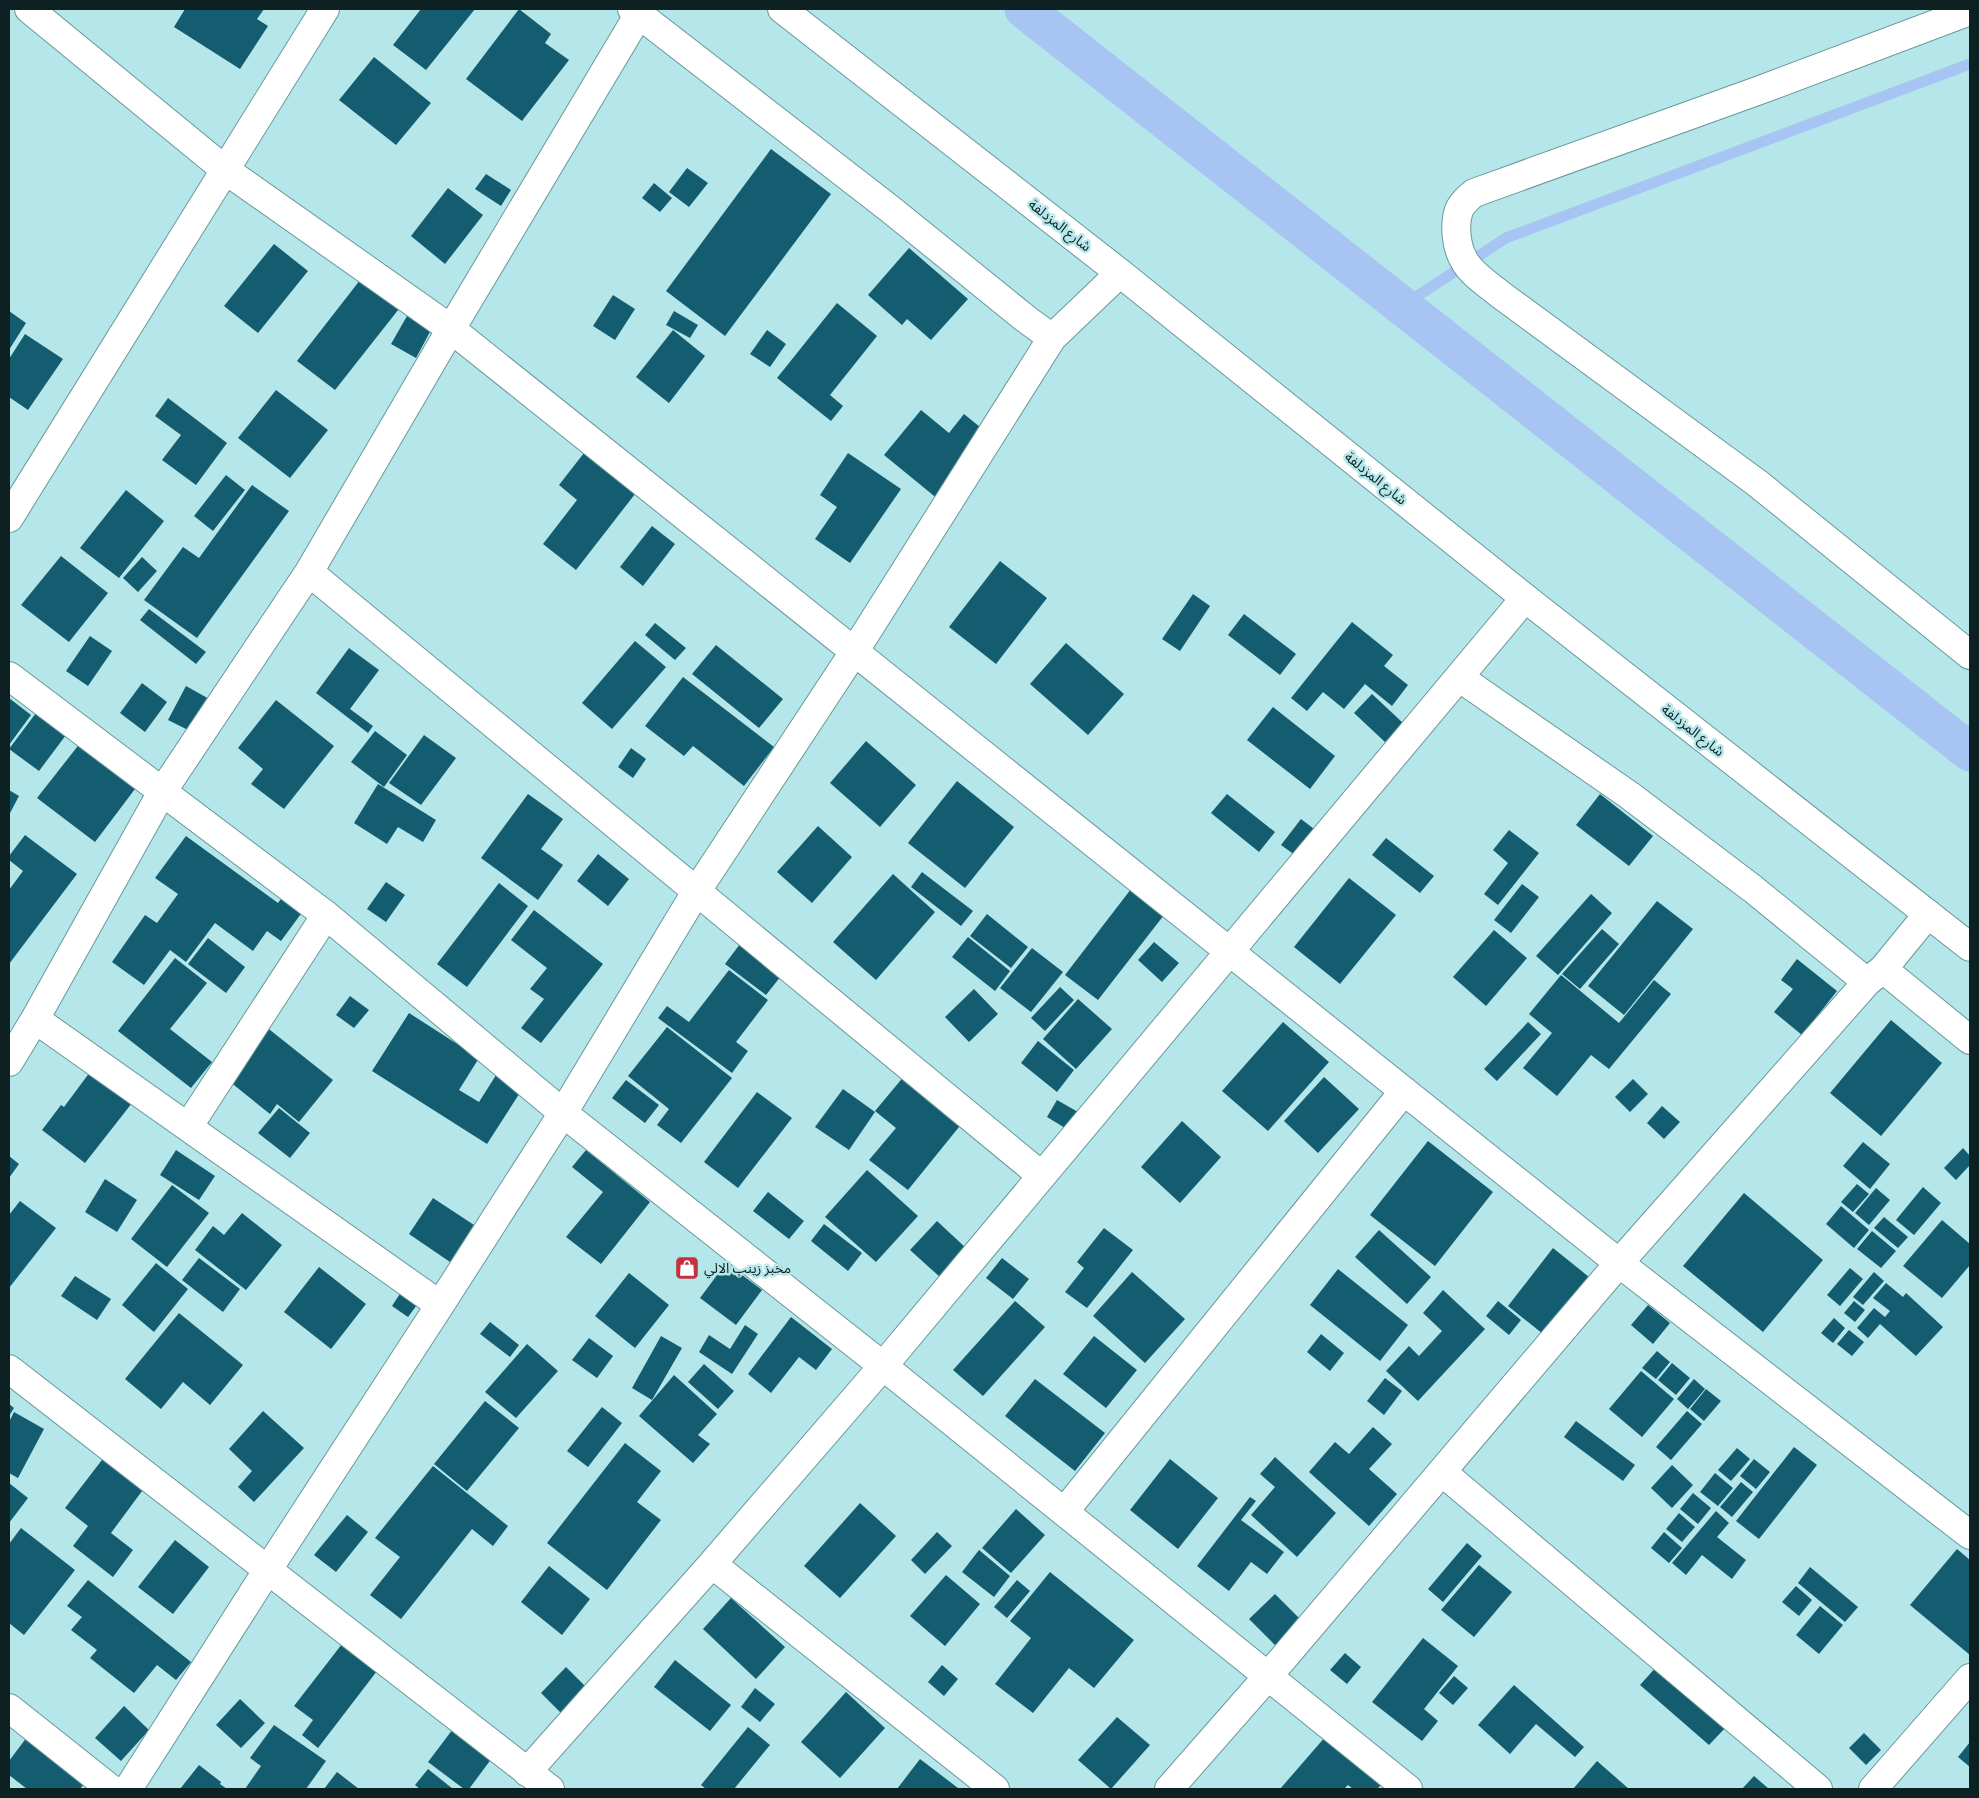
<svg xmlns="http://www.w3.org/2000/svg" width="1979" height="1798" viewBox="0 0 1979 1798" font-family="Signika,'Noto Sans Arabic',sans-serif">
<rect width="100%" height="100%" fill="#b5e7ea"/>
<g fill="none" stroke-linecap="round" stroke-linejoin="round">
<path stroke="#a7c4f2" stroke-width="11" d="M1402 306 1506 238 1970 64"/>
<path stroke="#a7c4f2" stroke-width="39" d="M1024 9 1970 752"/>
</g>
<path fill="#145c6f" d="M185 9H264L257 19 268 26 240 69 174 27Z
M421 9H475L426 70 393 45Z
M519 9 551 34 545 43 569 60 522 121 466 79Z
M374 57 431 103 396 145 339 100Z
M771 149 831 194 725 336 666 291Z
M687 168 708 183 689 207 669 192Z
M486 174 511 190 501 206 475 189Z
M654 183 672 198 660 212 642 198Z
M448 188 483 215 445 264 411 236Z
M274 244 308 271 258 333 224 306Z
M909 248 968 299 931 340 907 319 902 325 868 295Z
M364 275 402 305 335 390 297 361Z
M613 295 635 309 615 340 593 326Z
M837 303 877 336 830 395 843 406 831 421 777 378Z
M9 311 26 323 9 350Z
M674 311 698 325 690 338 666 325Z
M407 316 431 330 416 358 391 344Z
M673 330 705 356 669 403 636 377Z
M767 330 786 344 770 367 750 354Z
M25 334 63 359 28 410 9 397V359Z
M276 390 328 430 290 478 238 438Z
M168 398 227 443 196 485 162 460 181 435 155 416Z
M921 410 949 433 964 414 991 436 939 500 884 455Z
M584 453 635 494 576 570 543 544 577 500 559 485Z
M848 453 901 489 850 563 815 539 837 507 820 495Z
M226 475 245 490 213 531 194 516Z
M252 485 289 511 197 638 144 600 183 547 199 558Z
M126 490 164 521 119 578 80 548Z
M652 526 675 544 643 586 620 567Z
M61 556 108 593 69 642 21 605Z
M142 557 157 571 138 592 123 578Z
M1000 561 1047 598 996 664 949 627Z
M1193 594 1210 606 1180 651 1162 639Z
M149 609 206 652 196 664 140 620Z
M1244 614 1296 654 1280 675 1228 635Z
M1352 622 1393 655 1384 666 1408 685 1392 706 1365 684 1344 709 1323 692 1307 711 1291 698Z
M655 623 686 648 675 660 645 635Z
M90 636 112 651 88 686 66 671Z
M635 641 666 667 612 729 582 703Z
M1066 643 1124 694 1088 735 1030 684Z
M716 645 783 699 759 728 692 674Z
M349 648 379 670 350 709 373 726 368 733 316 693Z
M683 677 774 747 744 786 693 746 684 756 645 726Z
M142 683 167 702 145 732 120 713Z
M186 686 211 700 194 733 168 720Z
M1372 694 1403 723 1385 742 1354 713Z
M9 698 31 715 9 745Z
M276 700 334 746 284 809 251 784 263 769 238 748Z
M1273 707 1335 756 1310 789 1247 740Z
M36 713 66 735 39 771 9 749Z
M375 731 407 755 384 787 351 762Z
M424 735 456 758 421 805 389 783Z
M866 741 916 785 880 827 830 783Z
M81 742 138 785 95 842 37 798Z
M631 748 646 759 633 778 618 767Z
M957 781 1014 827 965 888 908 843Z
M378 784 436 820 423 842 398 827 387 844 354 823Z
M9 790 19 796 9 815Z
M528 794 563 819 541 849 563 865 538 900 481 858Z
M1227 794 1275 832 1259 852 1211 813Z
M1600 794 1653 836 1629 866 1576 825Z
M1301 819 1318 832 1299 858 1281 845Z
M818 826 852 857 812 903 777 872Z
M1509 830 1539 853 1498 905 1484 894 1508 863 1493 850Z
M25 835 77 874 9 964V890L23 871 9 860V856Z
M186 836 278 903 285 893 306 907 281 941 267 931 253 951 215 923 186 962 170 950 144 985 112 962 145 915 157 923 178 894 155 878Z
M1386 838 1434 876 1420 893 1372 855Z
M598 854 629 879 608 906 577 881Z
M922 872 973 911 961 926 911 887Z
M893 874 935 912 876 980 833 942Z
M1349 878 1396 915 1340 984 1294 947Z
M386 882 405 895 386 922 367 909Z
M499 883 528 906 467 987 437 964Z
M1522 884 1539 897 1511 933 1494 920Z
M1131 889 1164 915 1098 1000 1065 975Z
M1591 894 1612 913 1558 975 1536 956Z
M1657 901 1693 929 1624 1015 1588 986Z
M534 910 603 964 541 1043 521 1028 544 999 530 989 547 968 511 940Z
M987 914 1028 947 1011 968 970 936Z
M1602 929 1619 944 1580 989 1562 974Z
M1494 930 1527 958 1486 1006 1453 977Z
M968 937 1010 971 995 991 952 957Z
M208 938 245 967 226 993 188 964Z
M1154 942 1179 963 1162 982 1138 960Z
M740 944 781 976 766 995 725 964Z
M1032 948 1063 972 1031 1012 1000 988Z
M175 958 207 983 170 1029 212 1062 191 1088 118 1031Z
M1797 959 1837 991 1802 1035 1774 1012 1793 989 1781 980Z
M729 970 768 1000 736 1042 748 1051 732 1073 658 1018 667 1006 689 1022Z
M1561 975 1619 1023 1654 980 1671 994 1609 1069 1591 1055 1557 1096 1523 1068 1552 1033 1529 1014Z
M1060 987 1074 1000 1045 1031 1031 1018Z
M974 989 998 1014 969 1042 945 1017Z
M350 996 369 1010 354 1028 336 1015Z
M1078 999 1112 1029 1076 1069 1043 1039Z
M409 1013 479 1058 459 1090 479 1102 498 1072 523 1088 487 1144 372 1071Z
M1891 1020 1942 1063 1881 1136 1830 1093Z
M1283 1022 1329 1062 1268 1131 1222 1091Z
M1528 1022 1541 1034 1497 1081 1484 1069Z
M265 1026 333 1080 299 1122 277 1104 270 1114 224 1077Z
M667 1027 732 1078 681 1143 657 1125 669 1109 628 1076Z
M1038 1041 1074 1070 1057 1092 1021 1063Z
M90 1072 132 1103 85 1163 42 1130 61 1105 64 1107Z
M905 1075 963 1122 908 1190 869 1160 896 1128 875 1111Z
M1324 1077 1359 1109 1318 1153 1284 1121Z
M1633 1079 1648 1094 1630 1112 1615 1097Z
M626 1080 659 1105 645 1123 612 1098Z
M843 1089 875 1112 849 1150 815 1127Z
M757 1092 792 1118 738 1188 704 1162Z
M1057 1100 1085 1116 1075 1134 1047 1117Z
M1662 1106 1680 1122 1664 1139 1647 1123Z
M279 1108 310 1133 290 1158 258 1133Z
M1182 1121 1221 1157 1180 1203 1141 1167Z
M1428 1141 1493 1192 1435 1266 1370 1215Z
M1863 1142 1890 1164 1870 1189 1843 1166Z
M1963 1148 1970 1156V1165L1956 1180 1944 1168Z
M176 1150 215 1176 199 1200 160 1175Z
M586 1150 650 1202 601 1264 566 1237 603 1192 572 1167Z
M9 1156 19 1164 9 1178Z
M867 1170 918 1216 876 1262 825 1217Z
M105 1179 137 1200 117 1232 85 1212Z
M1857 1184 1869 1194 1853 1212 1841 1202Z
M172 1185 209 1213 167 1267 131 1239Z
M1923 1187 1941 1203 1914 1235 1896 1220Z
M1876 1188 1890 1200 1869 1225 1855 1213Z
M768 1192 804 1221 789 1239 753 1211Z
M1744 1193 1823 1260 1763 1332 1683 1266Z
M433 1198 474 1225 450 1262 409 1234Z
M20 1201 56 1228 9 1288V1215Z
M1841 1206 1869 1230 1854 1248 1826 1224Z
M242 1213 282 1245 246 1290 195 1250 213 1226 224 1235Z
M1884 1217 1908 1237 1898 1248 1874 1228Z
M1942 1220 1970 1244V1265L1942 1298 1903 1266Z
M937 1221 967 1249 941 1278 910 1250Z
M824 1224 862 1253 848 1271 811 1241Z
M1104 1228 1133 1250 1087 1308 1065 1292 1084 1268 1077 1262Z
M1379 1230 1431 1277 1407 1304 1355 1257Z
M1872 1231 1896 1251 1881 1268 1857 1249Z
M1553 1248 1594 1281 1548 1338 1508 1306Z
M199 1258 240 1289 223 1312 182 1280Z
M1002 1258 1029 1279 1013 1299 986 1278Z
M156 1263 188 1289 154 1332 122 1305Z
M726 1263 762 1290 736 1325 700 1298Z
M319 1267 366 1304 331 1349 284 1312Z
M1850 1268 1863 1279 1840 1306 1827 1295Z
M1338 1269 1408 1325 1380 1361 1310 1305Z
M1132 1272 1185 1319 1145 1363 1093 1316Z
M1874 1272 1884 1281 1863 1305 1853 1297Z
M629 1273 669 1305 635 1348 595 1316Z
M75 1276 111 1299 97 1320 61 1296Z
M1886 1283 1903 1297 1906 1293 1943 1327 1916 1356 1880 1324 1868 1338 1857 1328 1874 1308 1885 1317 1890 1311 1873 1298Z
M405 1286 422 1298 408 1317 392 1306Z
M1443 1290 1485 1329 1418 1401 1386 1371 1409 1346 1419 1356 1442 1331 1423 1313Z
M1015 1301 1045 1327 983 1396 953 1370Z
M1498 1301 1521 1320 1509 1335 1486 1316Z
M1854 1301 1865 1310 1855 1322 1844 1313Z
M1648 1305 1670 1323 1653 1344 1631 1325Z
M179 1313 243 1365 210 1405 183 1382 161 1409 125 1379Z
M791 1317 832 1349 816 1370 799 1357 771 1393 748 1374Z
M1834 1318 1845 1328 1833 1343 1821 1333Z
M490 1322 519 1345 510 1357 480 1334Z
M745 1325 758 1334 732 1374 699 1352 709 1335 730 1349Z
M1849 1330 1864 1342 1852 1356 1837 1344Z
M1321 1334 1344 1353 1330 1371 1307 1352Z
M661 1336 682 1348 652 1400 632 1388Z
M1094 1336 1137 1370 1106 1408 1063 1374Z
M589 1338 613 1356 597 1378 572 1360Z
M527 1344 558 1371 516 1418 485 1392Z
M1657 1351 1670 1362 1656 1379 1642 1368Z
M1672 1363 1690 1378 1676 1395 1658 1380Z
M704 1364 734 1391 718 1409 688 1382Z
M1641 1371 1674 1399 1642 1437 1609 1409Z
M674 1375 717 1414 698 1435 710 1444 693 1463 639 1416Z
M1385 1378 1402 1391 1384 1415 1367 1401Z
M1035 1379 1105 1433 1075 1471 1005 1416Z
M1694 1379 1705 1389 1688 1409 1677 1399Z
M1706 1389 1721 1401 1704 1421 1690 1409Z
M485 1401 519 1428 467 1491 434 1464Z
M9 1404 14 1408 9 1416Z
M602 1407 622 1423 588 1467 567 1451Z
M263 1411 304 1448 254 1502 238 1487 252 1471 229 1449Z
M1687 1411 1702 1424 1671 1460 1656 1447Z
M14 1412 44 1429 18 1478 9 1473V1422Z
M1576 1421 1635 1465 1623 1481 1564 1437Z
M1373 1427 1392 1444 1369 1469 1397 1494 1369 1526 1309 1472 1335 1442 1349 1454Z
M625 1443 661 1471 637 1502 661 1520 607 1590 547 1543Z
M1794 1447 1817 1465 1759 1539 1736 1521Z
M1737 1448 1750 1459 1731 1481 1718 1470Z
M105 1456 145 1487 111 1533 133 1550 113 1577 73 1546 88 1526 65 1508Z
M1275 1457 1336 1513 1297 1557 1251 1515 1275 1487 1260 1474Z
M1170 1459 1218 1498 1178 1549 1130 1510Z
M1754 1459 1770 1472 1756 1489 1740 1476Z
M1672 1465 1693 1485 1672 1508 1651 1488Z
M433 1466 508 1526 493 1546 472 1529 401 1619 370 1595 400 1557 375 1538Z
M1715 1473 1733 1488 1718 1506 1700 1492Z
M1741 1482 1753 1492 1732 1517 1720 1507Z
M9 1483 28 1498 9 1523Z
M1693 1493 1711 1508 1698 1524 1680 1509Z
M1250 1497 1256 1501 1241 1520 1284 1552 1267 1574 1251 1562 1229 1591 1197 1566Z
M860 1503 896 1536 840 1598 804 1566Z
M1016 1509 1045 1535 1011 1573 982 1548Z
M1716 1511 1729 1523 1717 1537 1746 1560 1732 1579 1702 1555 1686 1575 1672 1563Z
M1679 1513 1695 1527 1682 1542 1666 1529Z
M347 1515 368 1532 336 1572 314 1555Z
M21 1528 75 1570 24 1635 9 1623V1544Z
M937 1532 952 1546 925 1574 911 1560Z
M1664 1532 1682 1548 1669 1563 1651 1548Z
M175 1540 209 1567 173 1614 138 1587Z
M1467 1543 1482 1556 1443 1602 1428 1589Z
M1957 1549 1970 1560V1655L1910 1605Z
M979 1550 1010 1576 994 1597 962 1572Z
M1479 1565 1512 1592 1474 1637 1441 1610Z
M549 1566 590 1599 562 1635 521 1602Z
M1810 1567 1858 1607 1845 1622 1798 1583Z
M1050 1572 1134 1640 1094 1688 1069 1668 1033 1713 995 1684 1031 1638 1010 1621Z
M946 1575 980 1604 945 1646 910 1616Z
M88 1580 191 1662 176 1680 157 1665 134 1693 90 1658 97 1650 71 1630 82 1617 67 1606Z
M1017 1580 1030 1591 1007 1618 994 1607Z
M1796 1586 1812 1600 1799 1616 1782 1602Z
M1275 1594 1307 1626 1281 1651 1249 1619Z
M731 1598 785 1647 756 1679 703 1629Z
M1820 1606 1843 1625 1819 1654 1796 1635Z
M1423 1638 1458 1666 1424 1709 1438 1721 1422 1741 1372 1702Z
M342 1644 377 1671 318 1748 302 1735 313 1720 294 1706Z
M1345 1653 1361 1667 1347 1684 1330 1670Z
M675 1660 731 1705 710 1731 654 1687Z
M942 1665 958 1679 944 1696 928 1682Z
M1658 1665 1727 1726 1709 1745 1640 1685Z
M566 1667 586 1687 561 1713 541 1693Z
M1454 1676 1468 1688 1453 1705 1439 1693Z
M1514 1685 1584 1747 1575 1757 1536 1724 1510 1754 1478 1725Z
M755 1688 775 1704 760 1722 741 1707Z
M846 1692 885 1728 840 1778 801 1742Z
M240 1699 265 1723 241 1748 216 1725Z
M124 1706 149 1730 121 1761 95 1738Z
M1117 1717 1150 1745 1111 1789 1078 1760Z
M274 1725 326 1761 306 1789H245L261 1766 250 1758Z
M456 1725 495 1754 469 1789H464L428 1762Z
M748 1727 770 1745 734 1789H706L701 1785Z
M30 1733 88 1779 80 1789H27L9 1775V1761Z
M1864 1733 1881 1750 1866 1765 1849 1748Z
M1326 1736 1382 1784 1377 1789H1353L1348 1785 1344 1789H1280Z
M1970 1742V1767L1958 1757Z
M920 1759 958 1788 957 1789H897Z
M1597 1761 1629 1789H1573Z
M199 1765 221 1782 220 1784 227 1789H180Z
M428 1769 453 1789H420L415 1785Z
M337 1772 359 1789H324Z
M1754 1776 1769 1789H1742Z"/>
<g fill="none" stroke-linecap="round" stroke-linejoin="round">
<defs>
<path id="street" d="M29 9 224 169 451 329 1619 1263 1970 1535
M632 9 890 209 1026 319 1052 338
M1970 11 1760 90 1474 193C1469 197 1462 203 1459 210 1454 224 1456 247 1464 260 1471 274 1489 285 1501 295L1757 483 1970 655
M9 518 325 9
M309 572 1042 1176
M9 676 326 915 563 1113 883 1366 1408 1789
M1460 678 1629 795 1753 889 1867 982
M1883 969 1970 1040
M35 1019 440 1305
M9 1062 35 1019 162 792 309 572 451 329 639 14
M188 1127 326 915
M9 1369 550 1789
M1442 1472 1818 1789
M1064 1512 1404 1091
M712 1564 995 1789
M9 1708 111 1789
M527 1772 712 1564 883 1366 1525 598
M128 1789 267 1571 440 1305 563 1113 696 892 854 652 1052 338 1120 273
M1169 1789 1269 1675 1619 1263 1867 982 1883 969 1928 914
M1873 1789 1970 1678"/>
<path id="secondary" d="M782 9 1120 273 1525 598 1970 947"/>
</defs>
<use href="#street" stroke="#68989a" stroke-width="30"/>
<use href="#secondary" stroke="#68989a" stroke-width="30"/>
<use href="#street" stroke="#fff" stroke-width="28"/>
<use href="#secondary" stroke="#fff" stroke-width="28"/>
</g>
<defs>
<symbol id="shop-square" viewBox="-11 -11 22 22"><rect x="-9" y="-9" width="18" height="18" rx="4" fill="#c23241" stroke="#b5e7ea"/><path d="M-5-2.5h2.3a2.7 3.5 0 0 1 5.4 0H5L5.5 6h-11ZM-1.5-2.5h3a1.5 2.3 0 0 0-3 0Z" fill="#fff"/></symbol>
</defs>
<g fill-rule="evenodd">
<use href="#shop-square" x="673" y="1254" width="28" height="28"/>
</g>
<g text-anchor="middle" stroke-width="5" stroke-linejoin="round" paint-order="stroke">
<g font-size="14" fill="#0e2122" stroke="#b5e7ea">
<text transform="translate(1060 225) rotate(38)" y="5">شارع المزدلفة</text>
<text transform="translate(1376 478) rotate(39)" y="5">شارع المزدلفة</text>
<text transform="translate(1693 730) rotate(38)" y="5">شارع المزدلفة</text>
</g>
<g font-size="14" fill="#0e2122" stroke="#b5e7ea" text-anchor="start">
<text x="704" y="1273">مخبز زينب الالي</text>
</g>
</g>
<rect width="1979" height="1798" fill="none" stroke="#0e2122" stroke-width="20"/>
</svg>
